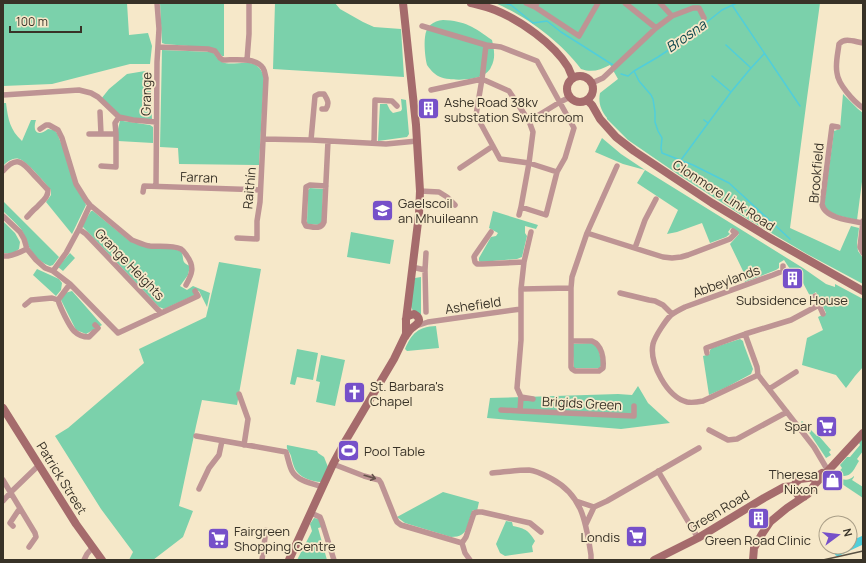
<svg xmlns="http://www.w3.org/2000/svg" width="866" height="563" viewBox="0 0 866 563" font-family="Manrope,sans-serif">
<rect width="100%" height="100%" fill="#f6e8c9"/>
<path fill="#7bd1ab" d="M3 3H127L129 35 148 33 152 46 150 64H130L52 84 3 86Z
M160 3H224V56H222L212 48 165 44 162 43Z
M275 3H335L340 9 363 22 374 27 401 29 404 77 273 69Z
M495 3H820L807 98 790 228 812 238 840 251 851 226 859 228 857 243 858 251 863 258V284L807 254 749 220 679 175 628 140 607 119V118C601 110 598 103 600 93L618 79 610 65C600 70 592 73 581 69 561 42 526 16 495 3Z
M443 20C465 21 474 27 492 40 494 49 496 58 491 67 490 70 486 74 483 75 474 81 446 81 438 76 434 74 429 68 427 65 425 58 424 44 425 37 426 26 433 21 443 20Z
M162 50 213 52C215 55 218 60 222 62 235 68 257 53 264 77L259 165 179 164 178 148 160 147Z
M145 71H150L152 120 123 118 101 99 109 89 127 74Z
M843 94 858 109 863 113V174L857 220C846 217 830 216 824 205L834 131 840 129Z
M401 99 406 100 409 134 407 137 378 141 380 104H387L390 110 393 113 401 111 402 109Z
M3 103H6C8 119 10 130 22 141L31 120H36C32 132 38 137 48 129L54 130 57 133 86 205 72 234 46 202 51 195V190C45 183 27 161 19 159 13 157 7 162 3 166Z
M120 121H123L150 125 153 127V143L118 141V129Z
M602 138 621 154 645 170 803 268 826 284 835 287V284L863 299V367L855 376 846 388 836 375 802 365 807 338 823 330 818 317 826 313 816 292 810 296 803 283 794 273 792 269H790L784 260 779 263V268L776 270 745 282 743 271 730 244 739 234 731 228 728 232 730 234 726 237 710 243 702 223 677 232 667 234 678 210 637 183 645 170 623 164 595 152Z
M310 188 323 189 322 223 320 225 308 224 307 223 308 190Z
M3 201 59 257 53 265 50 266C41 263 34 256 29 247 26 241 25 235 21 229 16 223 9 217 3 211Z
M91 211H93L131 242 173 249 181 251C185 259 180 262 190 266L188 275 180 286 187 290 193 286 210 293 207 307 199 291 194 290 195 295 164 309 159 307 83 227V224Z
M493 211 538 225 536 229 525 226V233L527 236 522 257 517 259 481 262 479 261V258L491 237 496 236 498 233 489 228Z
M3 221 15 233 20 242 19 249 12 254 3 253Z
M351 232 394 240 390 264 347 257Z
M70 253 75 258 63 271 58 267Z
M219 262 261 269 237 405 202 400 196 426 179 506 193 511 183 537 153 560H129L133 552 101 509 55 436 68 428 144 363 139 349 206 317Z
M37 269 59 279 62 283 61 290 56 296 33 275Z
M421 277V317C419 315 417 315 415 313 406 305 413 288 415 278Z
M72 291 102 325 86 334 76 330 61 300 65 293Z
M436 326 439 348 407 351 405 349C412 333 418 327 436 326Z
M740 339 743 341 744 345 753 369 751 374 727 387 709 395 703 356 710 354V350L712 348Z
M592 343 598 348 602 363 600 368H574L572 344Z
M297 349 318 353 313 380 297 377 295 385 290 384Z
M321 355 345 360 335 406 316 402 320 382 316 381Z
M638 386 648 403 670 423 621 429 487 418 490 398 618 394 632 395Z
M802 421 817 436 818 435 831 450 829 452 831 455 826 458 810 434 801 422Z
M863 438V451L857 459 859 461C853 471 850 480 837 474L842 468 840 465 847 457H850L860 445 859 443Z
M287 445 317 451 318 453 324 457 328 467 321 482C312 482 299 477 295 469 293 465 292 460 291 456 290 452 286 450 287 445Z
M854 476V477L852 480 863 487V498L839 482 840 480 837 478C843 479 848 482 854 476Z
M443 492 479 502 477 511 473 510C466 524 470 537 451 537L405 523 397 517Z
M314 518 319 519 322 527 318 528 327 560H297L312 531 310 524Z
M506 521 512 522 513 526C526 529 528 530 535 541L532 546 533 552 505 556 500 553 496 544Z"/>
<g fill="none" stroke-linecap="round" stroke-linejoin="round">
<path stroke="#51ceda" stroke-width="1.5" d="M504 3 511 5 533 23 547 21 561 32 613 65
M732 5 800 106
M726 45 751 68
M634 71 639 81 651 95 653 99 655 112V122L658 131 662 138 661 148 662 153 693 165 729 183 790 239
M621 74 628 76 634 71 658 57 687 38 722 10 737 3
M712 76 731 92
M704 120 708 123
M681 160 731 92 751 68 764 54"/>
<path stroke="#51ceda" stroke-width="8" d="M850 546 863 540
M838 552 848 547"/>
<path stroke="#be9494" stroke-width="5.5" d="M526 3 535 7 537 3
M625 3 656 28
M660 3 672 16
M535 7 579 36 598 3
M422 26 486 45
M863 43C855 42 845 37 839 44 838 53 835 64 837 73 838 84 853 101 863 108
M486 45 501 47 537 61 574 128 565 158 557 172 529 163 533 132 529 121 509 91 482 79Z
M158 47 208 49 215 51 220 58 223 60C236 60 255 57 263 68 265 71 265 75 266 78L260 202 257 221V239L237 238
M247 60 249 34V3
M592 83 603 78 656 28 672 16 693 8H699L704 18
M431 90 482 79 476 115 500 159 529 163 521 207 546 215 557 172
M3 95 79 90 91 93 98 97 119 117 133 120 156 122
M100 112 101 134
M529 121 560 102 570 97
M838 127 832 126 822 204C824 218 851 221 863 223
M40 129 46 125H49L58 130 62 138 76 184 86 200 90 205 132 240C138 242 143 245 150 246 159 247 172 245 181 249 184 251 185 253 187 256 195 267 192 274 186 285
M89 134H116
M263 139 311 140 386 144 417 141
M311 140 315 96 319 94H324C327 99 330 103 326 109H322
M374 143 375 100 392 101 397 106
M101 166 116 167V134L115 123 119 117
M460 168 493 146
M3 171C16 156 22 161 33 174 38 179 43 185 48 190 48 198 42 201 37 207 33 210 30 214 27 217
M156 186 157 62 159 29 157 3
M326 186 310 185 306 187 304 222 306 226C313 227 321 230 324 222L328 141
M420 191 439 192 447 197 455 205
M143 192 144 186 260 190
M519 215 521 207
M3 216 20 232 24 239 27 249 36 260 45 268 53 271 70 284 118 333 198 296 195 291
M863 221 860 247 863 253
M79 229 86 234 161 313
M491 232 475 255 474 257 475 262 477 264H482L524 262
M531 232 524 262 521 289V340L517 388 521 397 533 399
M587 233 663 257 672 258 681 257 688 255 730 239 736 233 733 231
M635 248 645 220 656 199
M3 256C12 257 19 252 27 249
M783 266V271L773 275 685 307C681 309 675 312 671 315 666 320 655 336 653 344 649 363 667 397 687 402 692 403 698 402 703 401L758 375 814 447 827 469
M412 267 425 270 426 312
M425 270 426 253
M53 271 66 253 79 229 90 205
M70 284 58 300C60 307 69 326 74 331 78 335 84 337 89 337L98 328 95 325
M571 288V367L572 369 575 371H599L603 368C604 358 602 345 592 341H571
M521 289 571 288 572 277 587 233 617 166
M620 293 649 300 655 301 663 305 672 314
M815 296 823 314
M25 305 31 300 52 298 58 300
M416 326 428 322 521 309
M707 353 706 348 745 334
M758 375 757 367 745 334 791 320 819 305
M769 389 796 372
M239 394 248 419 244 445
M501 410 520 411 521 397
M520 411 634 416V406
M709 430 728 440 737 439 787 412
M196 436 286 452C288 458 289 465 292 471 297 481 313 484 323 487
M333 464 364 476 375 479 379 480 381 483 395 518 397 522 401 525 462 543
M658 471 698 538
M492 473C504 472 517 470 529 470 538 471 544 475 552 479 583 496 586 523 591 555V560
M3 480 35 533 36 537 29 547
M199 489 209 468 219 455 222 441
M3 501 11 492 39 465
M576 501 594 507
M311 513 320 517 322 522 334 560
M586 524 594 507 607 501 699 448
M13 526 10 523 20 508
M462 543 466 537 474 513 478 512H482L530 523 541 532
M462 543 465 553 470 560
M84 560 87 554 93 547
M262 560 266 530"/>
<path stroke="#a56b6c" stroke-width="8" d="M471 3C479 5 488 7 495 10 520 20 554 44 568 67 570 71 571 75 573 78
M567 89a13 13 0 1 1 26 0a13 13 0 1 1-26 0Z
M587 100 592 105 600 119 616 137 634 151 712 203 773 240 863 291
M405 337C407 334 409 331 411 329 417 324 424 320 414 314L408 316 406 319
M3 408 76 524 102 560
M804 497 798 495 795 491 794 486 796 482 800 479 816 477 822 473
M289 560 333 464 346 440 394 359 406 334V320L419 214 420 191 416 125 403 3
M654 560 698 538 764 498 784 487 794 486
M753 560 754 548 762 534 770 522 787 508 808 494 815 484 826 473 863 433"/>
<path stroke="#595143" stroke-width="1.5" d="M823 560 863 551"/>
</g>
<defs><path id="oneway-shaft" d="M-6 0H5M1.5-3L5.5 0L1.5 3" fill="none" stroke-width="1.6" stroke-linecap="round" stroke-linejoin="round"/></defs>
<use stroke="#67544d" href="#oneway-shaft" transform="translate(370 477) rotate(16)"/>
<defs>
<symbol id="building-square" viewBox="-11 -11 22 22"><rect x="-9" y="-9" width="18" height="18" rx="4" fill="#7650c9" stroke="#f6e8c9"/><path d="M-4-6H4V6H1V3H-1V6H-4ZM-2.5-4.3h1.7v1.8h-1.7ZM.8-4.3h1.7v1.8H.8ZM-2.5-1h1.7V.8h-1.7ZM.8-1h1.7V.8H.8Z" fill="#fff"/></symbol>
<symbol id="school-square" viewBox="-11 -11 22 22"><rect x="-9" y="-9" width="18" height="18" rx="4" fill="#7650c9" stroke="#f6e8c9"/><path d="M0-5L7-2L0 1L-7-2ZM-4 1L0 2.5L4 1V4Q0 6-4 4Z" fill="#fff"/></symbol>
<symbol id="church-square" viewBox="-11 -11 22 22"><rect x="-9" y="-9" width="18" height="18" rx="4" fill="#7650c9" stroke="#f6e8c9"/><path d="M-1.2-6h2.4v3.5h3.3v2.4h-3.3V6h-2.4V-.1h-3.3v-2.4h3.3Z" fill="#fff"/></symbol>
<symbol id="supermarket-square" viewBox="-11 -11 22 22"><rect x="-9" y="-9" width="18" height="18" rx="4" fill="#7650c9" stroke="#f6e8c9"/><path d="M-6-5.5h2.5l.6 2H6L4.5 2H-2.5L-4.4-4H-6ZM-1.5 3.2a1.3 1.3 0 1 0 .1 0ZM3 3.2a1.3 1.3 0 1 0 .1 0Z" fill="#fff"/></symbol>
<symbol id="stadium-square" viewBox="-11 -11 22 22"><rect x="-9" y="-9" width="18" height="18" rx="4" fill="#7650c9" stroke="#f6e8c9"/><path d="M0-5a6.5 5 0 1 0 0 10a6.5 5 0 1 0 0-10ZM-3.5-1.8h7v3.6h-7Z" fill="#fff"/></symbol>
<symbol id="shop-square" viewBox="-11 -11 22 22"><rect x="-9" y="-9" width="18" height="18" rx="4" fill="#7650c9" stroke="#f6e8c9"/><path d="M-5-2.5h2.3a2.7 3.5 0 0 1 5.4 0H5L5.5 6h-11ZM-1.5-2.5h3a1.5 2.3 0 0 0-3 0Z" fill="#fff"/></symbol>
</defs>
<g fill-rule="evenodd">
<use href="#building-square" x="416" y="96" width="25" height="25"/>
<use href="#school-square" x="370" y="198" width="25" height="25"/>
<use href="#building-square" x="780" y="266" width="25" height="25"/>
<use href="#church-square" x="342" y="380" width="25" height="25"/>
<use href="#supermarket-square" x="814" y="414" width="25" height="25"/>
<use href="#stadium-square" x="336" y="438" width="25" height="25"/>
<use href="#shop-square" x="820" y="468" width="25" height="25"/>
<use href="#building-square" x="746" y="506" width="25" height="25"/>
<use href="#supermarket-square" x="624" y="524" width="25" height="25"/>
<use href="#supermarket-square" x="206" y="526" width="25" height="25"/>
</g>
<g text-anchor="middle" stroke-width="3.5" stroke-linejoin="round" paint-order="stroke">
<g font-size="13" fill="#383227" stroke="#f6e8c9">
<text transform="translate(146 94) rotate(-89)" y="5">Grange</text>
<text transform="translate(816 173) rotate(-85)" y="5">Brookfield</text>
<text transform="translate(199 177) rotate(2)" y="5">Farran</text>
<text transform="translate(249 188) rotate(-85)" y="5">Raithín</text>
<text transform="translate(724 195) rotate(33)" y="5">Clonmore Link Road</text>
<text transform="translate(130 264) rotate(46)" y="5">Grange Heights</text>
<text transform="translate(726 281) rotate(-20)" y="5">Abbeylands</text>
<text transform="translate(473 305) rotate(-8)" y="5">Ashefield</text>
<text transform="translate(582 403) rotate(3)" y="5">Brigids Green</text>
<text transform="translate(62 478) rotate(58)" y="5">Patrick Street</text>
<text transform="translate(718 511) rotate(-31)" y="5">Green Road</text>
</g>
<g font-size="13" fill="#383227" stroke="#f6e8c9" text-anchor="start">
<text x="444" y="107">Ashe Road 38kv<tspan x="444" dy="15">substation Switchroom</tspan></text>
<text x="398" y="208">Gaelscoil<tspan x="398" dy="15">an Mhuileann</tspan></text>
<text x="792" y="305" text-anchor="middle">Subsidence House</text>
<text x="370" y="391">St. Barbara's<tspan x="370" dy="15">Chapel</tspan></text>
<text x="812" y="431" text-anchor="end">Spar</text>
<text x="364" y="456">Pool Table</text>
<text x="818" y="479" text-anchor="end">Theresa<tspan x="818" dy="15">Nixon</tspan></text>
<text x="234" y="536">Fairgreen<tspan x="234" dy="15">Shopping Centre</tspan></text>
<text x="620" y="542" text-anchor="end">Londis</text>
<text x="758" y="545" text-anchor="middle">Green Road Clinic</text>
</g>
<g font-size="14" font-style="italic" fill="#0e474c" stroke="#f6e8c9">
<text transform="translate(686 36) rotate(-35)" y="5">Brosna</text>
</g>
</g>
<rect width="866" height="563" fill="none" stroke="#383227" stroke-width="8"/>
<g transform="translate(838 535) rotate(75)"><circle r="19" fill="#f6e8c9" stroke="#aa9f88"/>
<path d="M0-3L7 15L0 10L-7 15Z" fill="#7650c9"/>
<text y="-6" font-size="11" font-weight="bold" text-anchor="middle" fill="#383227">N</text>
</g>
<path d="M10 26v6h71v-6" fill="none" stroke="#383227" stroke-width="2"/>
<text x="16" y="26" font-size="12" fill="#383227" stroke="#f6e8c9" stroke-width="3" paint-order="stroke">100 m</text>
</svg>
